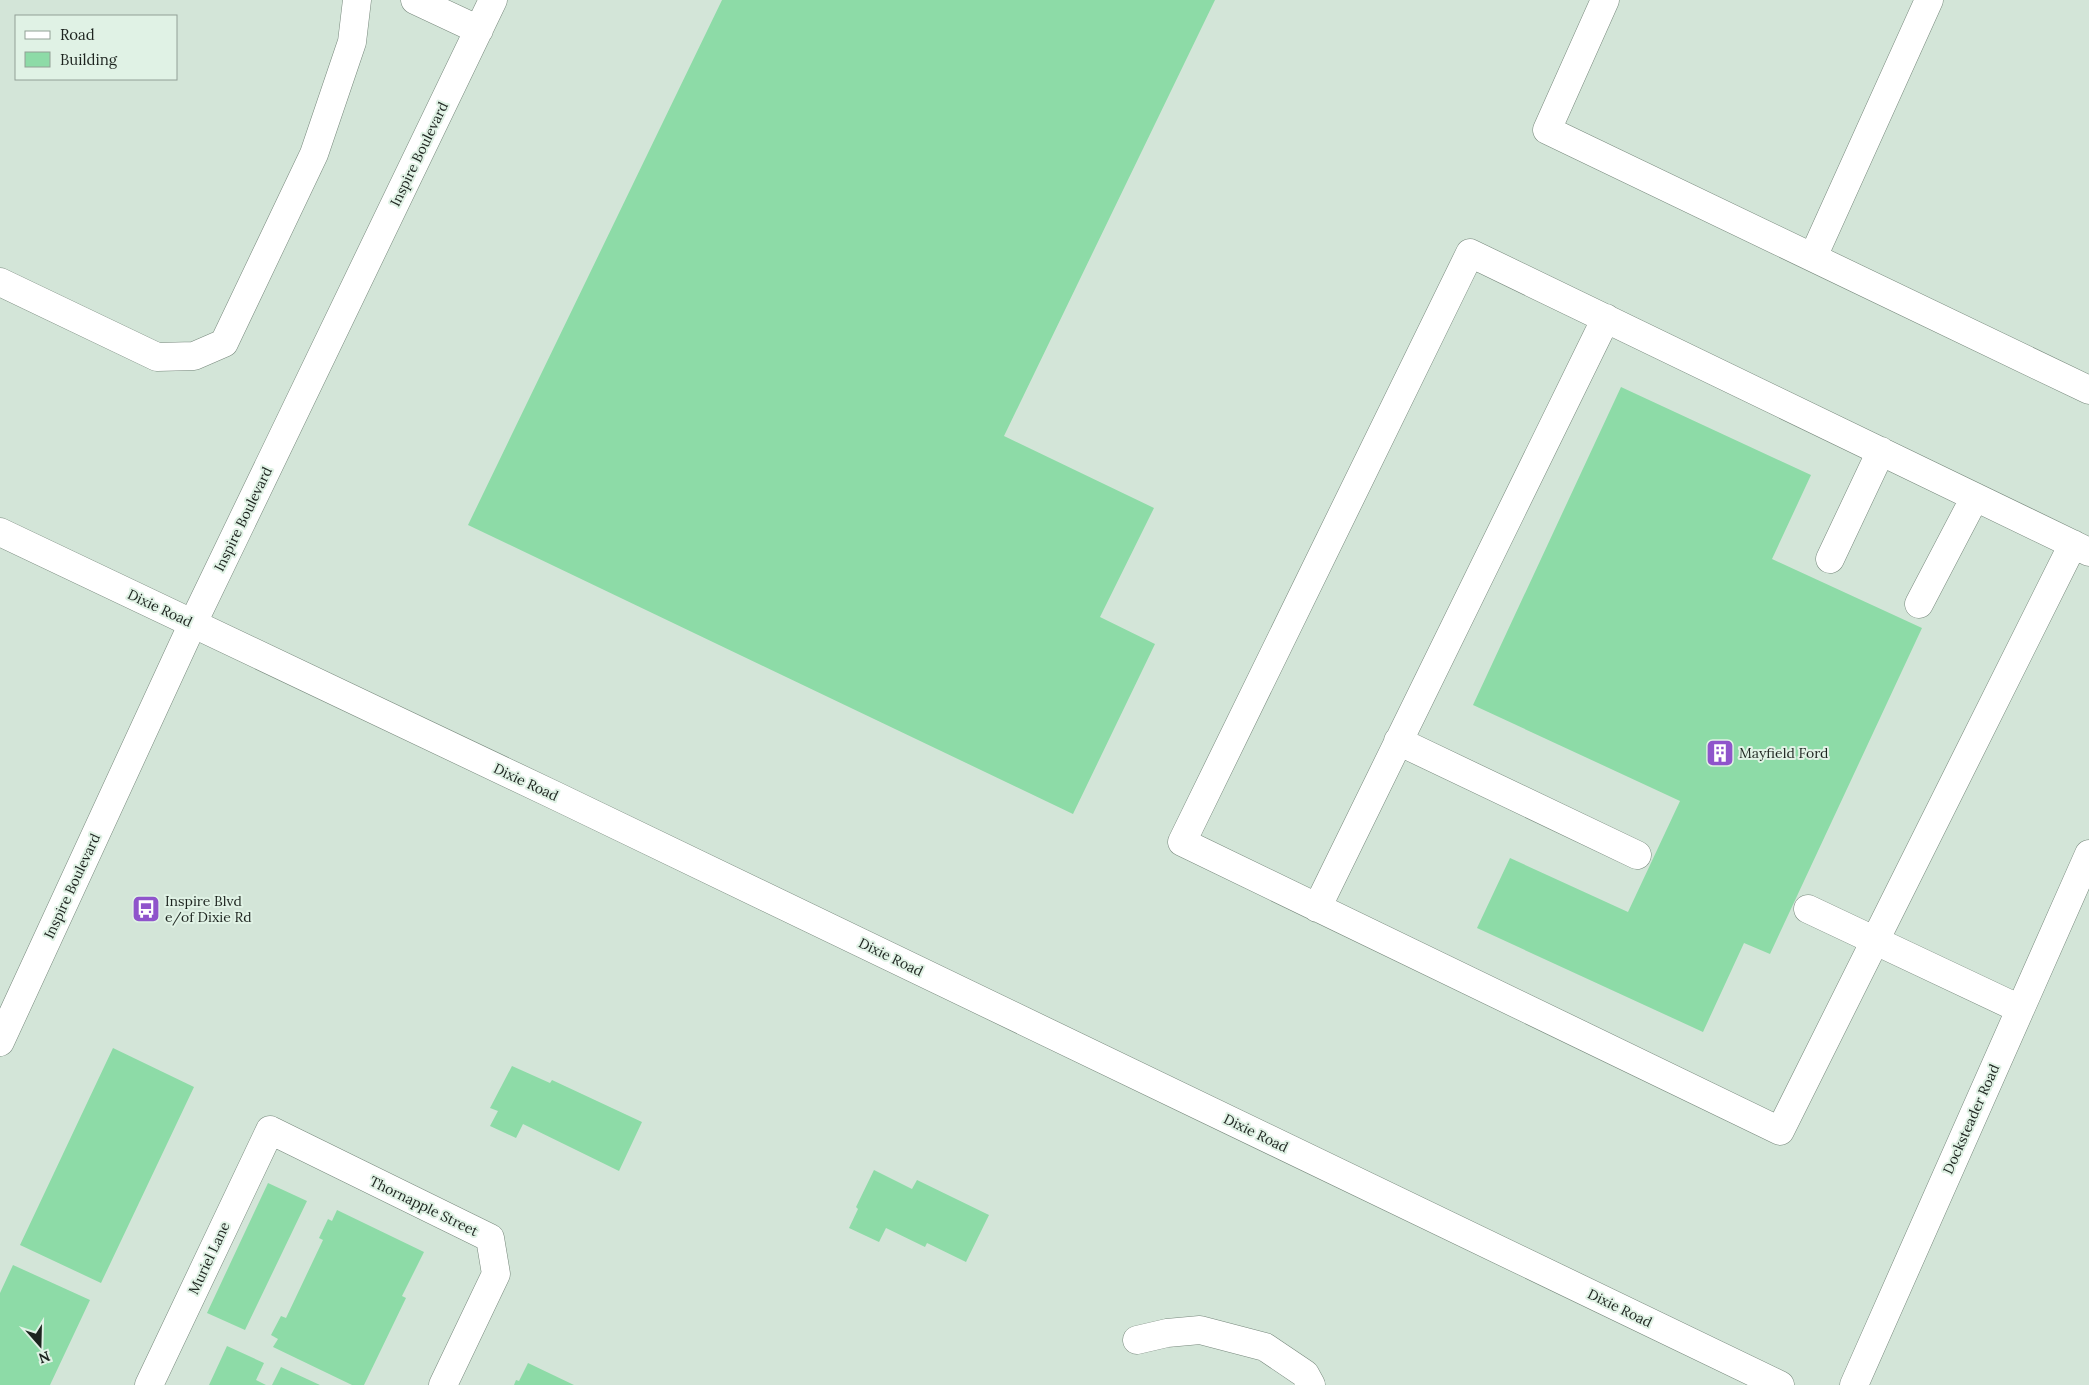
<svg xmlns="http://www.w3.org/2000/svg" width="2089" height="1385" viewBox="0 0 2089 1385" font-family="Lora,serif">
<rect width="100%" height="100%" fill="#d3e5d8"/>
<path fill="#8ddba7" d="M722 0H1215L1004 436 1154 508 1100 617 1155 644 1073 814 468 525Z
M1621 387 1811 475 1772 559 1922 628 1770 954 1744 943 1703 1032 1477 928 1510 858 1628 912 1680 801 1473 705Z
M113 1048 194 1087 101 1283 20 1245Z
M512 1066 550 1083 552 1080 642 1122 619 1171 523 1124 516 1138 490 1126 498 1111 490 1108Z
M874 1170 912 1189 917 1180 989 1215 966 1262 927 1243 925 1247 886 1228 879 1242 849 1228 858 1209 856 1207Z
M268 1183 307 1201 245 1330 207 1313Z
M337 1210 424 1252 402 1296 406 1298 364 1385H352L273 1347 278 1339 271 1335 281 1316 286 1318 323 1240 319 1238 328 1219 332 1221Z
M13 1265 90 1300 50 1385H0V1293Z
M227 1346 264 1363 256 1380 266 1385H209Z
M528 1363 574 1385H514L516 1380 519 1381Z
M281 1367 320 1385H272Z"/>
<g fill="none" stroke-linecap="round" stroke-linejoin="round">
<defs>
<path id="minor" d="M415 0 479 30
M1605 0 1547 130 2089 390
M1813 257 1929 0
M0 282 157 357 194 356 224 343 314 154 352 42 357 0
M2073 544 1780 1131 1182 842 1470 253 2089 552
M1830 559 1881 451
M1919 604 1975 497
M1398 741 1637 855
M1317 908 1606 318
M1808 909 2020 1009
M0 1042 193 623 493 0
M1137 1340 1167 1333 1200 1330 1265 1347 1305 1374 1311 1385
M149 1385 270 1130 490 1238 496 1274 443 1385
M1854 1385 2089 854"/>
<path id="major" d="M0 532 556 796 1780 1385"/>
</defs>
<use href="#minor" stroke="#77887c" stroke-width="29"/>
<use href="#major" stroke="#77887c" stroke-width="29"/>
<use href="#minor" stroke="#fff" stroke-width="28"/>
<use href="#major" stroke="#fff" stroke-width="28"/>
</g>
<defs>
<symbol id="building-square" viewBox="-11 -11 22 22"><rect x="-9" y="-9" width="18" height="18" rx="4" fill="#8f54cb" stroke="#e0f2e5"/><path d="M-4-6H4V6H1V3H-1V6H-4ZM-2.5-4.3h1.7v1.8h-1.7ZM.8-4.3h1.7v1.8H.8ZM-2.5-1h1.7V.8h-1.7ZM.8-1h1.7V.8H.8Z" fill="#fff"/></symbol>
<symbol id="bus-square" viewBox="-11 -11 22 22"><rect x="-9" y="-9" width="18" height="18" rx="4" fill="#8f54cb" stroke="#e0f2e5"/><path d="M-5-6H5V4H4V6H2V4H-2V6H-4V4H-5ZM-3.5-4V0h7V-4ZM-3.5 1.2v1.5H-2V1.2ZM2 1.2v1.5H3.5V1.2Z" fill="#fff"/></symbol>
</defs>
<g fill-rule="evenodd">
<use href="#building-square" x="1704" y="737" width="32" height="32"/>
<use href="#bus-square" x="130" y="893" width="32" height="32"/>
</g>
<g text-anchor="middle" stroke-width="4" stroke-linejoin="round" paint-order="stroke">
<g font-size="14" fill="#1d241f" stroke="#e0f2e5">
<text transform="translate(419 154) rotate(-64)" y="5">Inspire Boulevard</text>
<text transform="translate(243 519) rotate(-64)" y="5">Inspire Boulevard</text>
<text transform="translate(160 608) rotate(25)" y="5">Dixie Road</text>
<text transform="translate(526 782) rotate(25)" y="5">Dixie Road</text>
<text transform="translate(72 886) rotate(-65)" y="5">Inspire Boulevard</text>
<text transform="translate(891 957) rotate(26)" y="5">Dixie Road</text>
<text transform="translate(1971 1119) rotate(-66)" y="5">Docksteader Road</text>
<text transform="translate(1256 1133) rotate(26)" y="5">Dixie Road</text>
<text transform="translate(424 1206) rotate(26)" y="5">Thornapple Street</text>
<text transform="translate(209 1258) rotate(-65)" y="5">Muriel Lane</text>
<text transform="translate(1620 1308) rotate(26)" y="5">Dixie Road</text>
</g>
<g font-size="14" fill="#1d241f" stroke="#e0f2e5" text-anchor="start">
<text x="1739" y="758">Mayfield Ford</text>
<text x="165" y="906">Inspire Blvd<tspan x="165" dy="16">e/of Dixie Rd</tspan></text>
</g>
</g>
<rect x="15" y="15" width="162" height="65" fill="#e0f2e5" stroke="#92a096"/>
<rect x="25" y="31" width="25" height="8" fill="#ffffff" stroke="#92a096"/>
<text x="60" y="40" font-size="15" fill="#1d241f">Road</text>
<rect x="25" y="52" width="25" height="15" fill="#8ddba7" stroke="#92a096"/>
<text x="60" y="65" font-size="15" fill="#1d241f">Building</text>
<g transform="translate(40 1345) rotate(160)" stroke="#e0f2e5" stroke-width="4" paint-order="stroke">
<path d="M0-4L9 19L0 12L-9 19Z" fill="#1d241f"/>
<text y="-8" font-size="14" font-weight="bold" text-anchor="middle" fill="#1d241f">N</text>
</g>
</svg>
